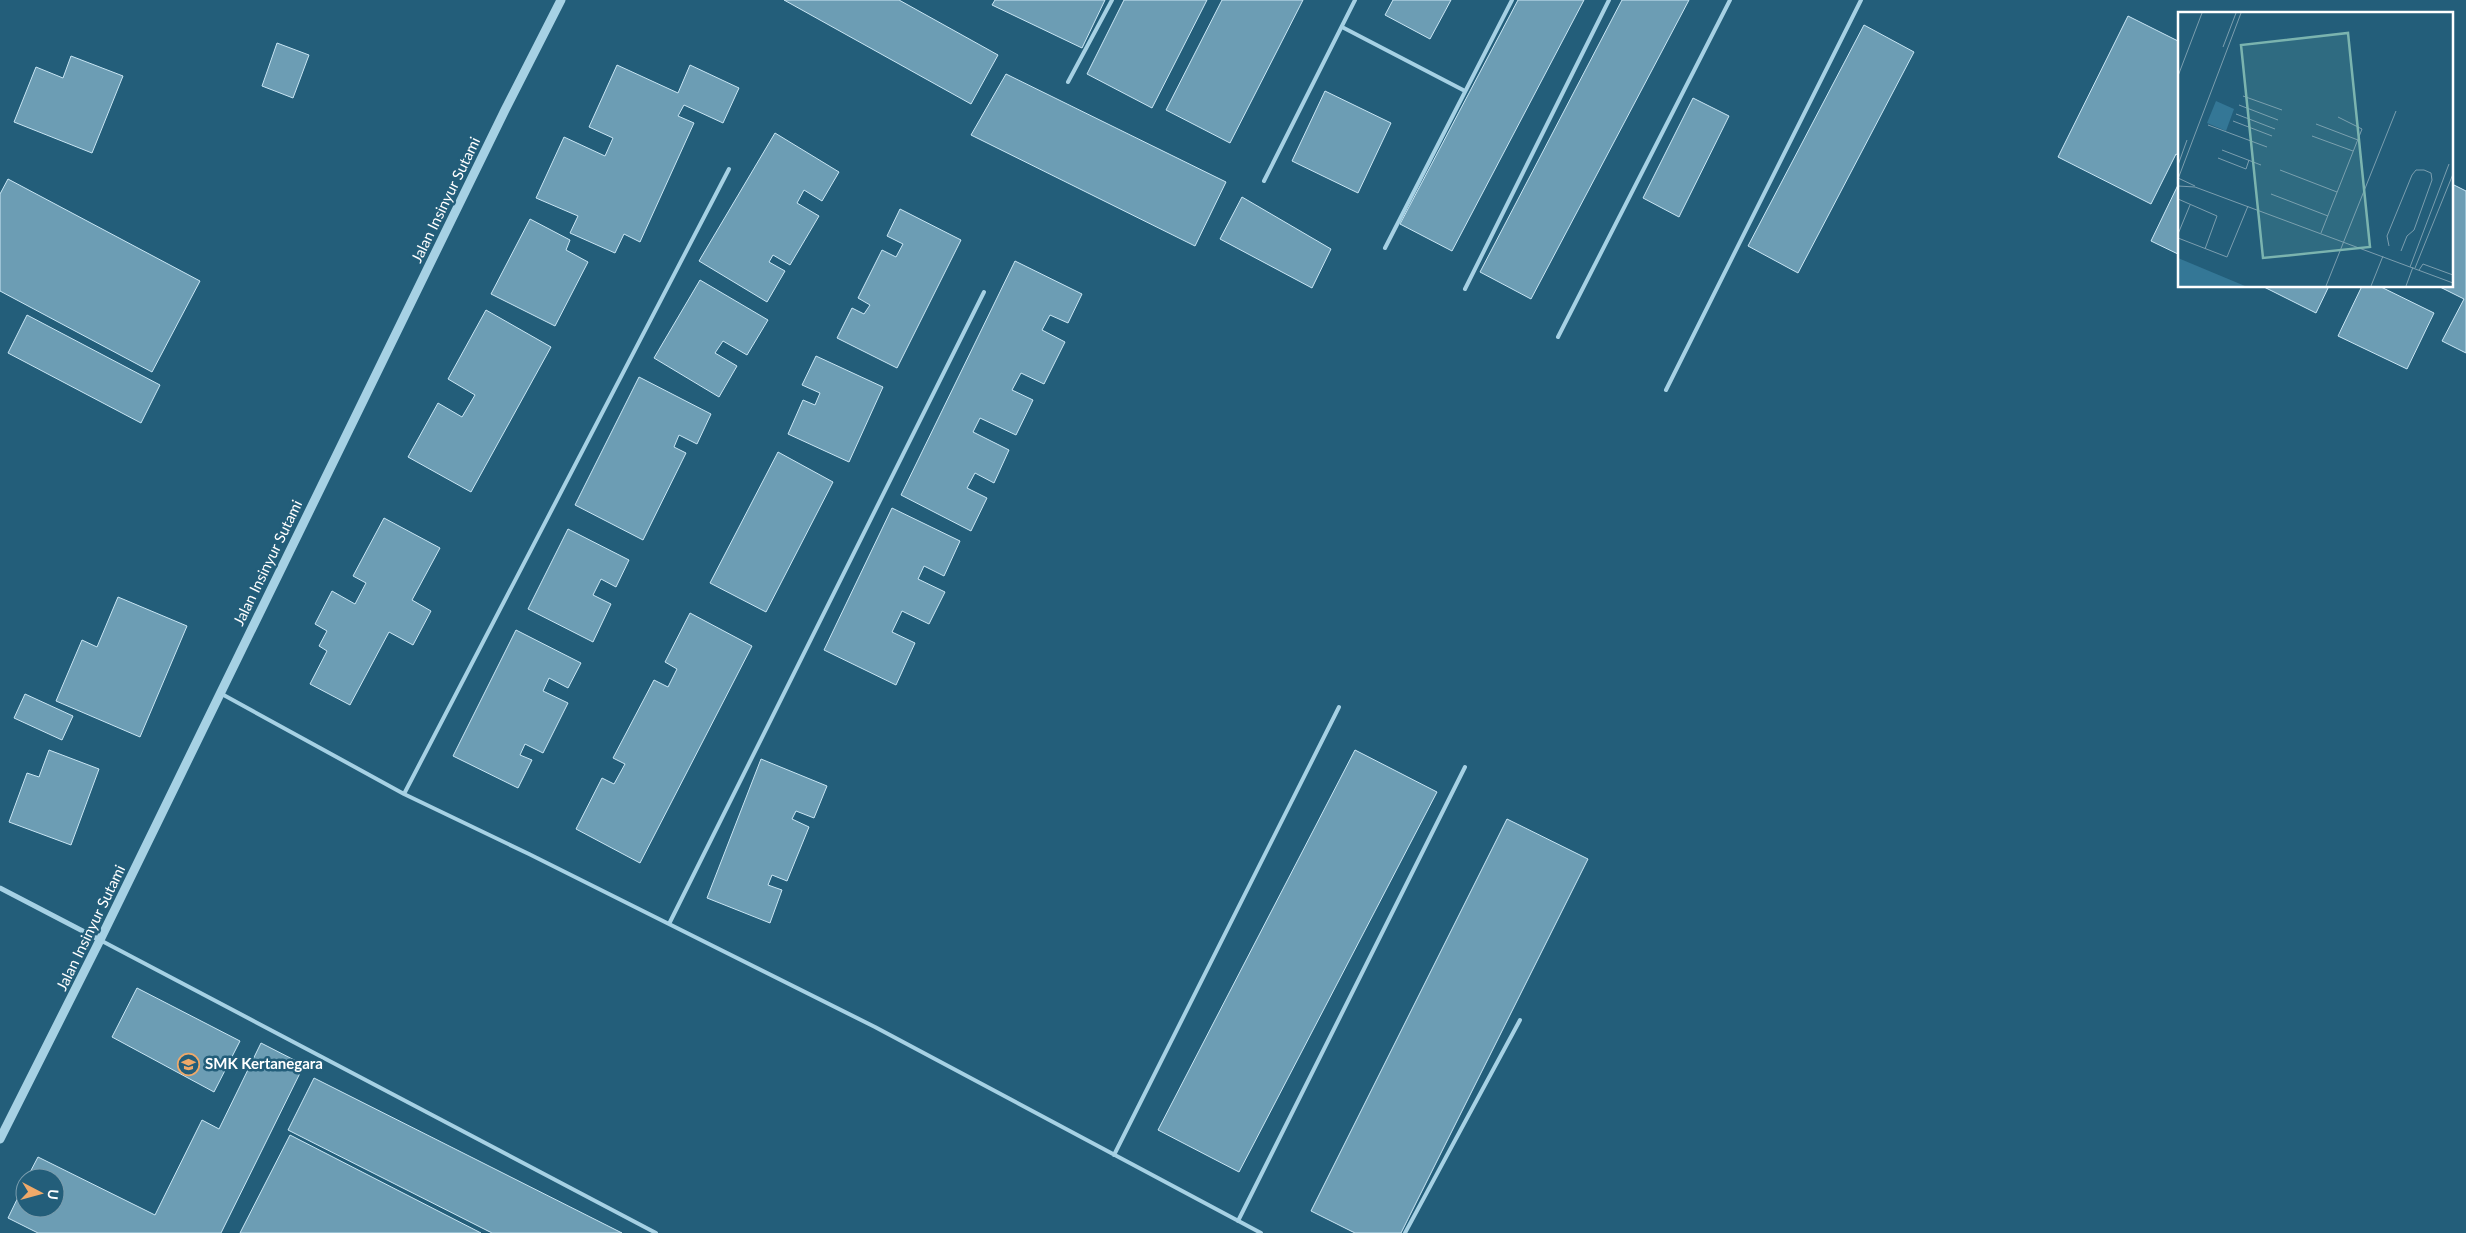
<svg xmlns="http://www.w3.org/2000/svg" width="2466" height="1233" viewBox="0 0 2466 1233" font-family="Lato,sans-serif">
<rect width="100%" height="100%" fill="#235e7a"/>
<path fill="#6c9db4" stroke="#c9e6f4" d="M784 0H899L998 55 971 104Z
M995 0H1105L1082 48 992 5Z
M1124 0H1207L1152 108 1087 74Z
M1222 0H1303L1230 143 1166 110Z
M1393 0H1451L1430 39 1385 15Z
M1518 0H1584L1452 251 1400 224Z
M1622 0H1689L1531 299 1480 272Z
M2128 16 2180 42V156L2176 154 2151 204 2058 157Z
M1864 25 1914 52 1798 273 1748 246Z
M277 43 309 55 293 98 262 86Z
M71 56 123 76 92 153 14 122 36 67 63 78Z
M617 65 678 93 690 65 739 88 723 123 684 105 678 116 694 123 640 242 624 234 615 253 570 233 578 216 536 198 564 137 605 156 613 138 589 127Z
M1006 74 1226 182 1195 246 971 135Z
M1325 91 1391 123 1358 193 1292 161Z
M1693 98 1729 116 1679 217 1643 198Z
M775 133 839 172 822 201 804 190 797 203 819 216 790 265 773 255 769 262 785 271 767 302 699 261Z
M8 179 200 281 152 372 0 291V194Z
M2452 184 2466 191V353L2442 341 2464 299 2438 286H2452Z
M2178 185 2180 186V255L2151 241Z
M1242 197 1331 249 1312 288 1220 239Z
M900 209 961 240 897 368 837 338 852 308 864 314 870 305 858 298 882 250 896 257 903 244 887 236Z
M530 219 570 240 566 250 588 262 555 326 491 294Z
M1015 261 1082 294 1068 323 1050 315 1042 330 1065 342 1044 384 1021 373 1012 390 1033 400 1016 435 980 418 973 432 1009 450 994 483 975 473 967 488 987 498 971 531 901 495Z
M700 280 768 320 747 355 723 341 715 353 737 366 719 397 654 358Z
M2262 286H2329L2316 313Z
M2362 286H2379L2434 313 2407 369 2338 336Z
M486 310 551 347 471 492 408 457 438 403 462 417 475 395 448 379Z
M27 315 160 385 141 423 8 353Z
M816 356 883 387 849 462 788 434 803 400 815 405 820 393 802 385Z
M639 377 711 414 697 444 679 435 674 447 686 453 643 540 575 505Z
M778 452 833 482 766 612 710 583Z
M892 508 960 541 944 576 924 566 918 579 945 592 929 624 902 611 892 632 915 643 896 685 824 650Z
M384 518 440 548 412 600 431 611 413 645 389 632 350 705 310 684 327 651 319 646 327 631 315 624 332 591 355 604 366 583 353 576Z
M568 529 629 560 616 587 601 579 593 595 611 604 593 642 528 609Z
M118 597 187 626 140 737 56 701 82 640 97 647Z
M690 613 752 646 640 863 576 829 602 778 614 784 625 764 613 758 654 680 668 687 677 669 665 662Z
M516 630 581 663 568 688 549 678 543 691 568 703 543 753 525 744 520 755 532 760 518 788 453 756Z
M25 694 73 716 62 740 14 718Z
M49 750 99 769 71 845 9 822 27 773 39 777Z
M1355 750 1437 792 1239 1172 1158 1130Z
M761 759 827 786 814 818 796 811 792 819 809 827 787 881 772 875 768 885 782 890 770 923 707 898Z
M1507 819 1588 859 1401 1233H1355L1311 1211Z
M137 988 240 1041 214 1092 112 1037Z
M261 1043 304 1065 221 1233H38L8 1218 25 1183V1208H55V1178H27L38 1157 155 1215 202 1120 219 1129Z
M314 1078 622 1233H492L288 1130Z
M290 1135 481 1233H240Z"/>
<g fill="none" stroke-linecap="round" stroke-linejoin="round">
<path stroke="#a6d1e4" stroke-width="4" d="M1342 27 1465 91
M1068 82 1112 0
M1264 181 1355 0
M1385 248 1512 0
M1465 289 1609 0
M1558 337 1730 0
M1666 390 1861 0
M220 693 404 794 529 854 875 1027 1261 1233
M404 794 729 169
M669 924 984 292
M100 940 656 1233
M1114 1155 1339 707
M1238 1221 1465 767
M1405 1233 1520 1020"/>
<path stroke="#a6d1e4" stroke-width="5" d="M0 888 100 940"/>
<path stroke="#a6d1e4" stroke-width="9" d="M0 1139 100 940 505 110 561 0"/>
</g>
<defs>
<symbol id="school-ring" viewBox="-11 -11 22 22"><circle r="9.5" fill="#235e7a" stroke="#efa969" stroke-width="1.5"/><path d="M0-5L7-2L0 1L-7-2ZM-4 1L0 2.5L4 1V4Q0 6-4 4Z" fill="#efa969"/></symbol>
</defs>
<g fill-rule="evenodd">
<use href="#school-ring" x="176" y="1052" width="25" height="25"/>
</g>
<g text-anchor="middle" stroke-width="5" stroke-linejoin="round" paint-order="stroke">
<g font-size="15" fill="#fff" stroke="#235e7a">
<text transform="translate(446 200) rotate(-64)" y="5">Jalan Insinyur Sutami</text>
<text transform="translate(268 563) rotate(-64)" y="5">Jalan Insinyur Sutami</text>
<text transform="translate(91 928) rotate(-64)" y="5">Jalan Insinyur Sutami</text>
</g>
<g font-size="15" font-weight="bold" fill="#fff" stroke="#235e7a" text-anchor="start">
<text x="205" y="1069">SMK Kertanegara</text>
</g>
</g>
<g transform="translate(2178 12)">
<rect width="275" height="275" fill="#235e7a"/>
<path d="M38 89 56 97 48 119 29 111ZM0 246 67 274H0Z" fill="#347796"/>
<path fill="none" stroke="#7b9eaf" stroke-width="1" d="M45 35 58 1M0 64 24 1M65 84 104 98M61 93 100 108M58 102 97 117M55 109 94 124M138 112 180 128M30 113 89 135M134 124 175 139M44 138 83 153M40 146 68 157 71 148M0 153 9 128M102 158 159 180M0 166 17 174M0 167 63 1M0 174 17 175 275 271M93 182 150 204M0 187 39 204 27 237M143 221 184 117 160 105M0 222 12 193M0 226 49 245 70 194M211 234 209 224 234 163 238 158H246L253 161 254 168 236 218 229 224 223 239M232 255 271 152M237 256 275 162M241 258 245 252 275 263M148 274 218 99M193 274 205 244M228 274 235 255"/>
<path fill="#7bb4af" fill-opacity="0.15" stroke="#7bb4af" stroke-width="2.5" d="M170 21 192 235 85 246 63 33Z"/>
<rect width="275" height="275" fill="none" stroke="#fff" stroke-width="2.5"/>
</g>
<g transform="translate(40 1193) rotate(96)"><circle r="24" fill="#235e7a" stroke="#7b9eaf"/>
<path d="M0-4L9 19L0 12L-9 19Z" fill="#efa969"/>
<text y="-8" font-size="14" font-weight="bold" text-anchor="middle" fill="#ffffff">U</text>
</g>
</svg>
